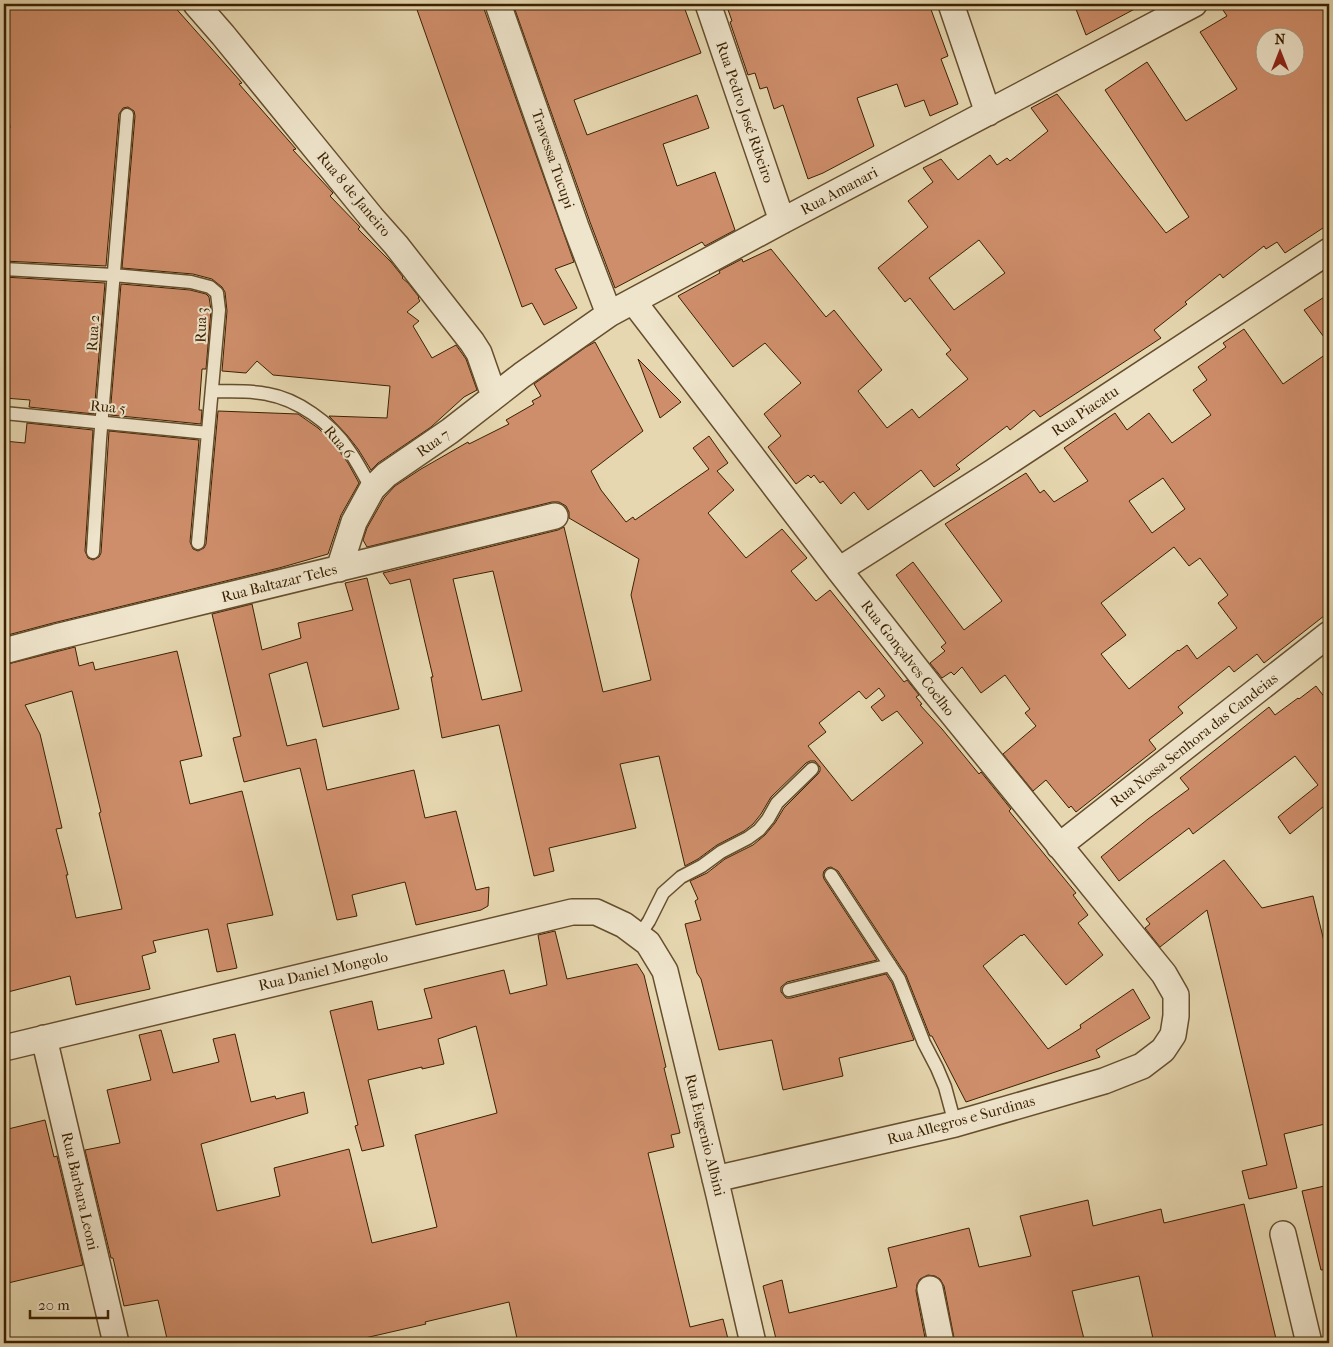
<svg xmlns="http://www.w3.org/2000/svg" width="1333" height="1347" viewBox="0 0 1333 1347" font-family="'IM FELL French Canon',serif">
<rect width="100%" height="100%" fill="#e6d7b0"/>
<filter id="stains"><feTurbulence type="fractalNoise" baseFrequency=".004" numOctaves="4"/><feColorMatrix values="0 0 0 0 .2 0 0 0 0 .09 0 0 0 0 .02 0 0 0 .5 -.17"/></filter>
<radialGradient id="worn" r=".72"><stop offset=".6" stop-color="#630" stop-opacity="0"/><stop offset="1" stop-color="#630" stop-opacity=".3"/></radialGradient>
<path fill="#cf8e6b" stroke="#3b2101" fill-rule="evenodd" d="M4 4H172L242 83 239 84 296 149 293 150 333 193 330 196 360 227 358 229 391 262 403 277 402 278 408 283 419 297 418 298 420 301 407 312 419 321 413 326 432 358 456 345 466 359 477 390 464 397 431 427 378 463 371 470 358 449 347 435 329 416 387 418 390 386 273 375 257 361 246 373 222 371 227 311 225 292 222 287 212 279 193 274 122 268 135 116 134 111 128 107 123 108 119 114 106 266 4 261V213H7V155L4 156 5 128H10L4 71Z
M415 4H484V9L574 262 555 269 577 308 544 325 532 303 522 307Z
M513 4H683L701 53 574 100 587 135 697 95 709 128 663 144 677 186 715 172 735 230 705 246 702 242 615 288 590 222Z
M726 4H929L948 56 941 59 958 104 930 116 924 100 905 107 897 84 857 98 874 146 823 173 808 179 783 105 774 109 767 87 760 89 755 73 748 75 730 22 732 21Z
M1074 4H1144L1086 35Z
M1219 4H1329V224L1285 253 1277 242 1266 249 1264 246 1223 278 1220 274 1185 302 1187 304 1154 330 1161 338 1040 417 1034 410 1010 430 1007 426 956 465 960 469 934 487 921 470 868 510 854 492 841 504 823 481 820 483 814 475 811 478 808 475 796 484 768 447 781 436 764 414 801 383 765 343 733 367 678 296 720 273 719 271 742 259 743 262 771 249 826 317 834 310 882 370 858 391 887 428 912 409 919 418 968 379 946 354 951 350 910 298 905 302 878 268 928 227 908 201 933 182 923 168 941 159 958 180 990 155 997 165 1007 158 1010 161 1048 131 1031 108 1057 94 1166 233 1189 217 1105 90 1147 62 1186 121 1237 89 1200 32 1227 16ZM1266 38H1296V68H1266ZM979 240 1005 273 954 310 929 278Z
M4 277 105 283 94 414 29 407 30 400 4 398Z
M121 284 190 290 206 294 209 297 211 310 206 369H202L199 410H202L201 424 110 415Z
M1329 294V344L1304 310Z
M1244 329 1283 384 1329 352V612L1264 663 1257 654 1234 672 1229 666 1178 707 1183 713 1149 740 1156 749 1076 812 1071 806 1069 808 1046 780 1033 791 1003 754 1036 726 1025 713 1030 709 1005 675 981 693 962 667 954 675 951 672 942 678 930 663 945 651 941 647 946 643 896 575 913 562 964 630 1002 601 945 524 1026 473 1040 493 1044 490 1054 502 1088 481 1064 448 1115 413 1127 430 1149 413 1172 443 1211 415 1193 390 1207 380 1198 367 1226 347 1223 343ZM1163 478 1185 509 1152 533 1129 501ZM1174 547 1189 566 1200 558 1228 595 1218 603 1237 628 1197 659 1187 645 1179 651 1178 650 1129 689 1101 654 1126 635 1101 603Z
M595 342 643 431 591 471 601 490 626 522 633 517 635 520 709 469 693 448 709 436 728 463 717 471 734 490 708 513 746 558 782 529 807 558 791 571 816 601 830 590 904 682 907 680 919 695 916 697 922 704 920 705 942 729 979 774 981 772 1011 809 1009 811 1076 893 1073 895 1088 915 1078 923 1103 955 1066 985 1024 934 1022 936 1021 935 983 966 1048 1049 1081 1028 1080 1025 1133 989 1150 1018 1096 1050 1100 1057 966 1102 932 1036H930L906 975 838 871 831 867 827 868 824 871 823 875 824 879 877 960 787 982 781 987V992L786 998H791L886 974 892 983 914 1040 839 1058 843 1076 783 1090 772 1040 719 1050 701 979 697 973 685 924 701 920 695 901 698 899 690 881 707 873 725 859 753 845 765 835 775 823 784 808 818 774 820 771V767L815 761H810L806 763 771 797 761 814 753 824 744 831 717 845 698 859 685 866 659 756 620 764 636 828 549 848 554 871 534 876 499 725 442 738 431 677H433L410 579 390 584 383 573 558 530 564 527 603 692 651 680 631 595 639 559 569 518V512L566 506 559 502H552L367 547 363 540 367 528 384 498 395 486 421 469 468 442 469 444 509 424 506 420 534 404 532 401 541 396 534 384 586 347ZM493 571 522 691 482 700 453 579ZM879 688 885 696 871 707 882 721 897 711 923 743 852 801 808 746 826 732 819 723 859 691 866 699Z
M638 359 681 402 660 418Z
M218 411 298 414 318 428 335 445 348 463 359 483 341 515 328 554 279 568 53 623 4 636V441L25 443 27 423 93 430 85 551 88 558 93 560 99 557 101 553 109 431 199 440 190 542 193 549 198 551 204 548 206 544Z
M367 578 399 709 323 727 307 662 269 674 287 746 316 739 327 790 414 770 425 818 456 811 476 890 489 887 488 906 481 910 416 925 405 882 352 895 357 916 337 920 300 768 244 782 233 738 241 736 212 614 252 604 262 650 301 638 298 623 353 610 345 583Z
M75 647 79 666 93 662 95 670 177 651 202 756 180 761 190 804 242 791 273 915 227 924 237 968 217 972 208 929 153 941 156 952 142 956 150 989 76 1005 70 976 4 993V665ZM72 691 101 812 99 813 122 909 76 918 66 875H68L56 829 62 828 40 734 25 705Z
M1316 686 1329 703V802L1290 834 1278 817 1318 785 1295 756 1193 834 1189 828 1119 881 1101 857 1148 819 1189 789 1180 778 1269 707 1275 715 1298 698 1299 699Z
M1224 860 1262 908 1313 896 1329 962V1123L1284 1134 1297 1188 1249 1199 1242 1171 1267 1165 1207 910 1160 947 1145 928 1150 924 1146 919Z
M555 931 567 979 637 964 644 975 666 1067 664 1068 680 1133 671 1135 674 1147 648 1153 690 1327 723 1319 729 1343H518L509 1302 425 1322 426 1324 343 1343H168L158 1300 124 1306 113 1258H111L85 1150 120 1143 107 1090 151 1080 139 1035 161 1030 173 1073 219 1062 213 1039 235 1034 251 1102 275 1096 276 1099 304 1092 308 1113 201 1144 217 1211 280 1196 274 1168 349 1149 372 1243 437 1227 415 1135 497 1113 476 1026 438 1039 444 1064 422 1069V1067L368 1080 384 1146 362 1151 355 1126 358 1125 330 1011 372 1001 378 1030 432 1018 424 989 504 970 510 994 547 985 538 935Z
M45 1120 54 1157 57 1156 83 1265 4 1284V1130Z
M1329 1185V1269L1321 1270 1302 1191Z
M1088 1200 1093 1226 1161 1209 1164 1223 1244 1204 1277 1343H1154L1139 1276 1072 1291 1085 1343H955L944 1286 940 1279 935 1276 928 1275 920 1279 917 1284 916 1291 926 1343H777L763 1286 782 1280 789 1313 897 1287 888 1248 969 1228 979 1267 1031 1256 1020 1216Z"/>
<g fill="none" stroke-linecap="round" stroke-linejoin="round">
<defs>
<path id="lane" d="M4 269 113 275 191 282 210 287 217 293 219 310 198 543
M212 391C230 392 249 390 267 394 297 399 331 423 348 449 357 461 364 476 372 489
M4 413 208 433
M93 552 100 440 127 115
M831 875 899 979 924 1043 937 1068 945 1087 955 1124
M639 936 649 921 663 893 681 877 702 866 721 852 748 838 759 830 768 819 777 803 812 769
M789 990 890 965"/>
<path id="street" d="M196 4 223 35 372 218 396 245 472 342 479 353 494 396
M498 4 576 227 609 314
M708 4 782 221
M951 4 988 113
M633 301 839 570 933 690 1164 974 1176 995V1016L1173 1035 1163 1050 1142 1066 1104 1081 955 1124 715 1179
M339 569 354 522 372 489 386 475 450 431 522 375 609 314 782 221 1194 4
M839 570 993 472 1329 251
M4 651 56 637 555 516
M1059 846 1329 634
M44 1038 116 1343
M4 1048 572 912H596L624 925 648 943 665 971 719 1195 753 1343
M1283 1234 1309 1343
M930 1289 941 1343"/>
</defs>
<use href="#lane" stroke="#664e2d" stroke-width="15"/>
<use href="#street" stroke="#664e2d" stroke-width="28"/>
<use href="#lane" stroke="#efe5cc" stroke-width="12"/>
<use href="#street" stroke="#efe5cc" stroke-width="25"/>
</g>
<g text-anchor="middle" stroke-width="4" stroke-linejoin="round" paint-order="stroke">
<g font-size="15" fill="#3b2101" stroke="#efe5cc">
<text transform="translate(745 112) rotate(71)" y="5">Rua Pedro José Ribeiro</text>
<text transform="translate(553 159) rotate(71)" y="5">Travessa Tucupi</text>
<text transform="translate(839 191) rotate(-28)" y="5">Rua Amanari</text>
<text transform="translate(354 194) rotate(50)" y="5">Rua 8 de Janeiro</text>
<text transform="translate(201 325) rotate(-88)" y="5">Rua 3</text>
<text transform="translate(93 333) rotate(-86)" y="5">Rua 2</text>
<text transform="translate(108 407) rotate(5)" y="5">Rua 5</text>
<text transform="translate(1085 411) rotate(-34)" y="5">Rua Piacatu</text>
<text transform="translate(339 442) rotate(50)" y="5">Rua 6</text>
<text transform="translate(433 443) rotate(-35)" y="5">Rua 7</text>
<text transform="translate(279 583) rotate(-14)" y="5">Rua Baltazar Teles</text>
<text transform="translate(908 658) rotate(52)" y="5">Rua Gonçalves Coelho</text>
<text transform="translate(1194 740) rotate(-38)" y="5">Rua Nossa Senhora das Candeias</text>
<text transform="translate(323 971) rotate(-13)" y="5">Rua Daniel Mongolo</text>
<text transform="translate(961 1120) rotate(-15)" y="5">Rua Allegros e Surdinas</text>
<text transform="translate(705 1135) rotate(76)" y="5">Rua Eugenio Albini</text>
<text transform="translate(80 1191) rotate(77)" y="5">Rua Barbara Leoni</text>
</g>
</g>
<rect width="1333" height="1347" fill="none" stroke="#e6d7b0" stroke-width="20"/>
<rect x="5" y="5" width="1323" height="1337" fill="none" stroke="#3b2101" stroke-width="2.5"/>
<rect x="10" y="10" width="1313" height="1327" fill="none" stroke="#3b2101"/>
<g transform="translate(1280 52)"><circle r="24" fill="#efe5cc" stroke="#a7977b"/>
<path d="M0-4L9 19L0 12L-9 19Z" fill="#8f2418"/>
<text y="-8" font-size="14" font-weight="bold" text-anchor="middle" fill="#3b2101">N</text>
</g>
<path d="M30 1310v8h78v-8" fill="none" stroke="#3b2101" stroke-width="2.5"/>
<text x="38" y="1310" font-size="15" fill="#3b2101" stroke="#efe5cc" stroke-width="4" paint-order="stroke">20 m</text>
<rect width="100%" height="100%" filter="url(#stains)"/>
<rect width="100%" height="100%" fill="url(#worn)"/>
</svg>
